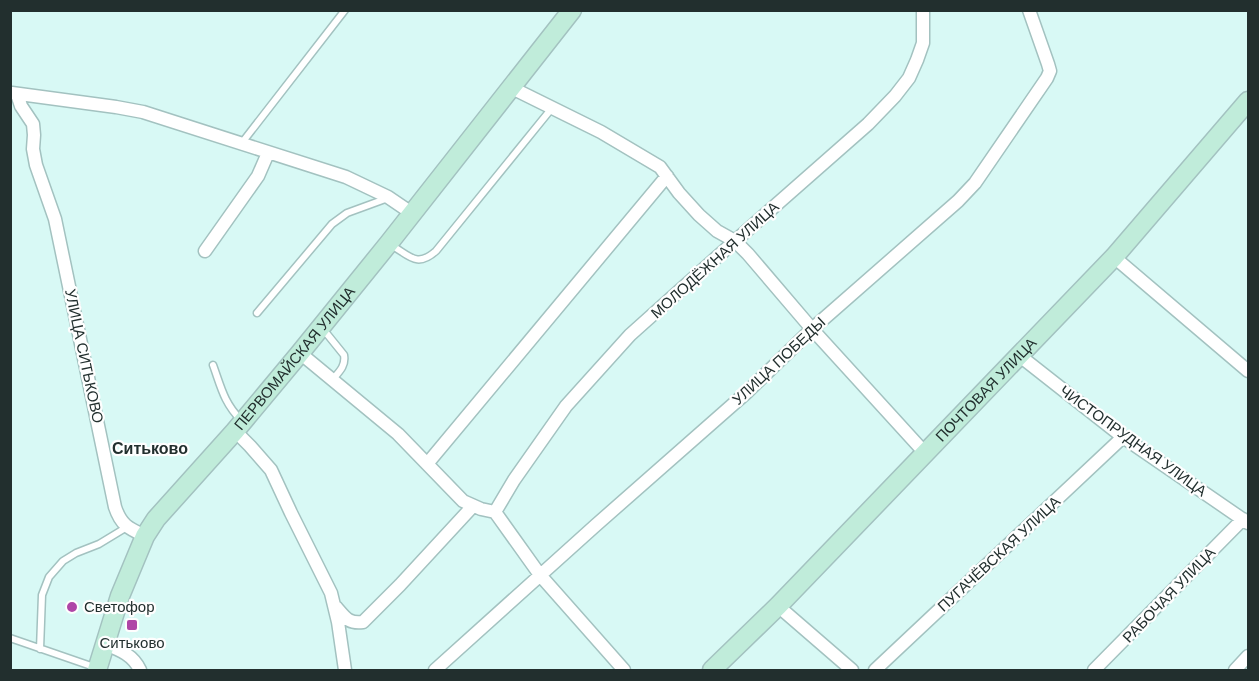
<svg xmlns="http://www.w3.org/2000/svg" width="1259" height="681" viewBox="0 0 1259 681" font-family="'DM Sans',sans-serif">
<rect width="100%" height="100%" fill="#d8f9f5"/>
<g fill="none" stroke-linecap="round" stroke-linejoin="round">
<defs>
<path id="lane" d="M241 144 345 10
M391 245C410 256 417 268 436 251L552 108
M257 313 332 224 347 213 388 198
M323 329 344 355C346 366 339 372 332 380
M213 365C221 387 224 403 241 420
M10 638 94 667
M40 649 42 595 49 577 63 561 76 553 99 544 127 527"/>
<path id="street" d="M512 88 601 132 660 167 679 193 699 215 717 231 735 241 748 254 812 329 925 453
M12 93 116 107 143 112 346 177 388 197 413 214
M17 94 21 106 33 124 34 135 33 149 36 165 55 219 115 507C121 525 128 528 145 536
M205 251 258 176 268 153
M1114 257 1248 371
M300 353 398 434 463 501 481 509 495 512 540 575 624 670
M1020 356 1123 437 1248 523
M235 431 250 446 271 470 291 513 331 593 338 622 345 670
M427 464 667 176
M495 512 514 480 566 406 630 335 735 241 868 124 895 96 909 78 917 60 923 43V10
M778 606 852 670
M336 607C345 617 348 624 363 622L400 585 473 506
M105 644C120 650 133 655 140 670
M435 670 596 525 746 393 812 329 958 201 975 183 1047 78 1050 71 1048 64 1029 10
M875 670 1123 437
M1094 670 1243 519
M1235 670 1248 656"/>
<g id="secondary">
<path id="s1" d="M97 670 120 596 145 536 156 519 235 431 300 353 389 243 572 10"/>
<path id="s2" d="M712 670 778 606 1114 257 1248 101"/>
</g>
</defs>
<use href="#lane" stroke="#a3c2c0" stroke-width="9"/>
<use href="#street" stroke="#a3c2c0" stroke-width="15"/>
<use href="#secondary" stroke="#a3c2c0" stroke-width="21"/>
<use href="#lane" stroke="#fff" stroke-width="6"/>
<use href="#street" stroke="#fff" stroke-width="12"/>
<use href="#secondary" stroke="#c0ecda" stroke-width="18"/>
</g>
<g fill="#af45a7" stroke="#fefefe" stroke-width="2">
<circle cx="72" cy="607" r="6"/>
<rect x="126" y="619" width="12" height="12" rx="3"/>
</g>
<g text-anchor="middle" stroke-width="4.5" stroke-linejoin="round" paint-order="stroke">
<g font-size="15" fill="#222f2e" stroke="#fefefe">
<text transform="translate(715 260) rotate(-42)" y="5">МОЛОДЁЖНАЯ УЛИЦА</text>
<text transform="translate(84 356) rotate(78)" y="5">УЛИЦА СИТЬКОВО</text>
<text dy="5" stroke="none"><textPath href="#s1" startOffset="375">ПЕРВОМАЙСКАЯ УЛИЦА</textPath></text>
<text transform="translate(779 361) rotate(-43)" y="5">УЛИЦА ПОБЕДЫ</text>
<text dy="5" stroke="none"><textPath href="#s2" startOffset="392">ПОЧТОВАЯ УЛИЦА</textPath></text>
<text transform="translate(1133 441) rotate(36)" y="5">ЧИСТОПРУДНАЯ УЛИЦА</text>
<text transform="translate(999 554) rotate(-43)" y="5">ПУГАЧЁВСКАЯ УЛИЦА</text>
<text transform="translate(1169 595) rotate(-46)" y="5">РАБОЧАЯ УЛИЦА</text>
</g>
<g font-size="15" fill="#222f2e" stroke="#fefefe" text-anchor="start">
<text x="84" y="612">Светофор</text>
<text x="132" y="648" text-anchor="middle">Ситьково</text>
</g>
<g font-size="16" font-weight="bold" fill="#222f2e" stroke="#fefefe">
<text x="150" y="454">Ситьково</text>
</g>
</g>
<rect width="1259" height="681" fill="none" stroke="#222f2e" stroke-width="24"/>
</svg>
